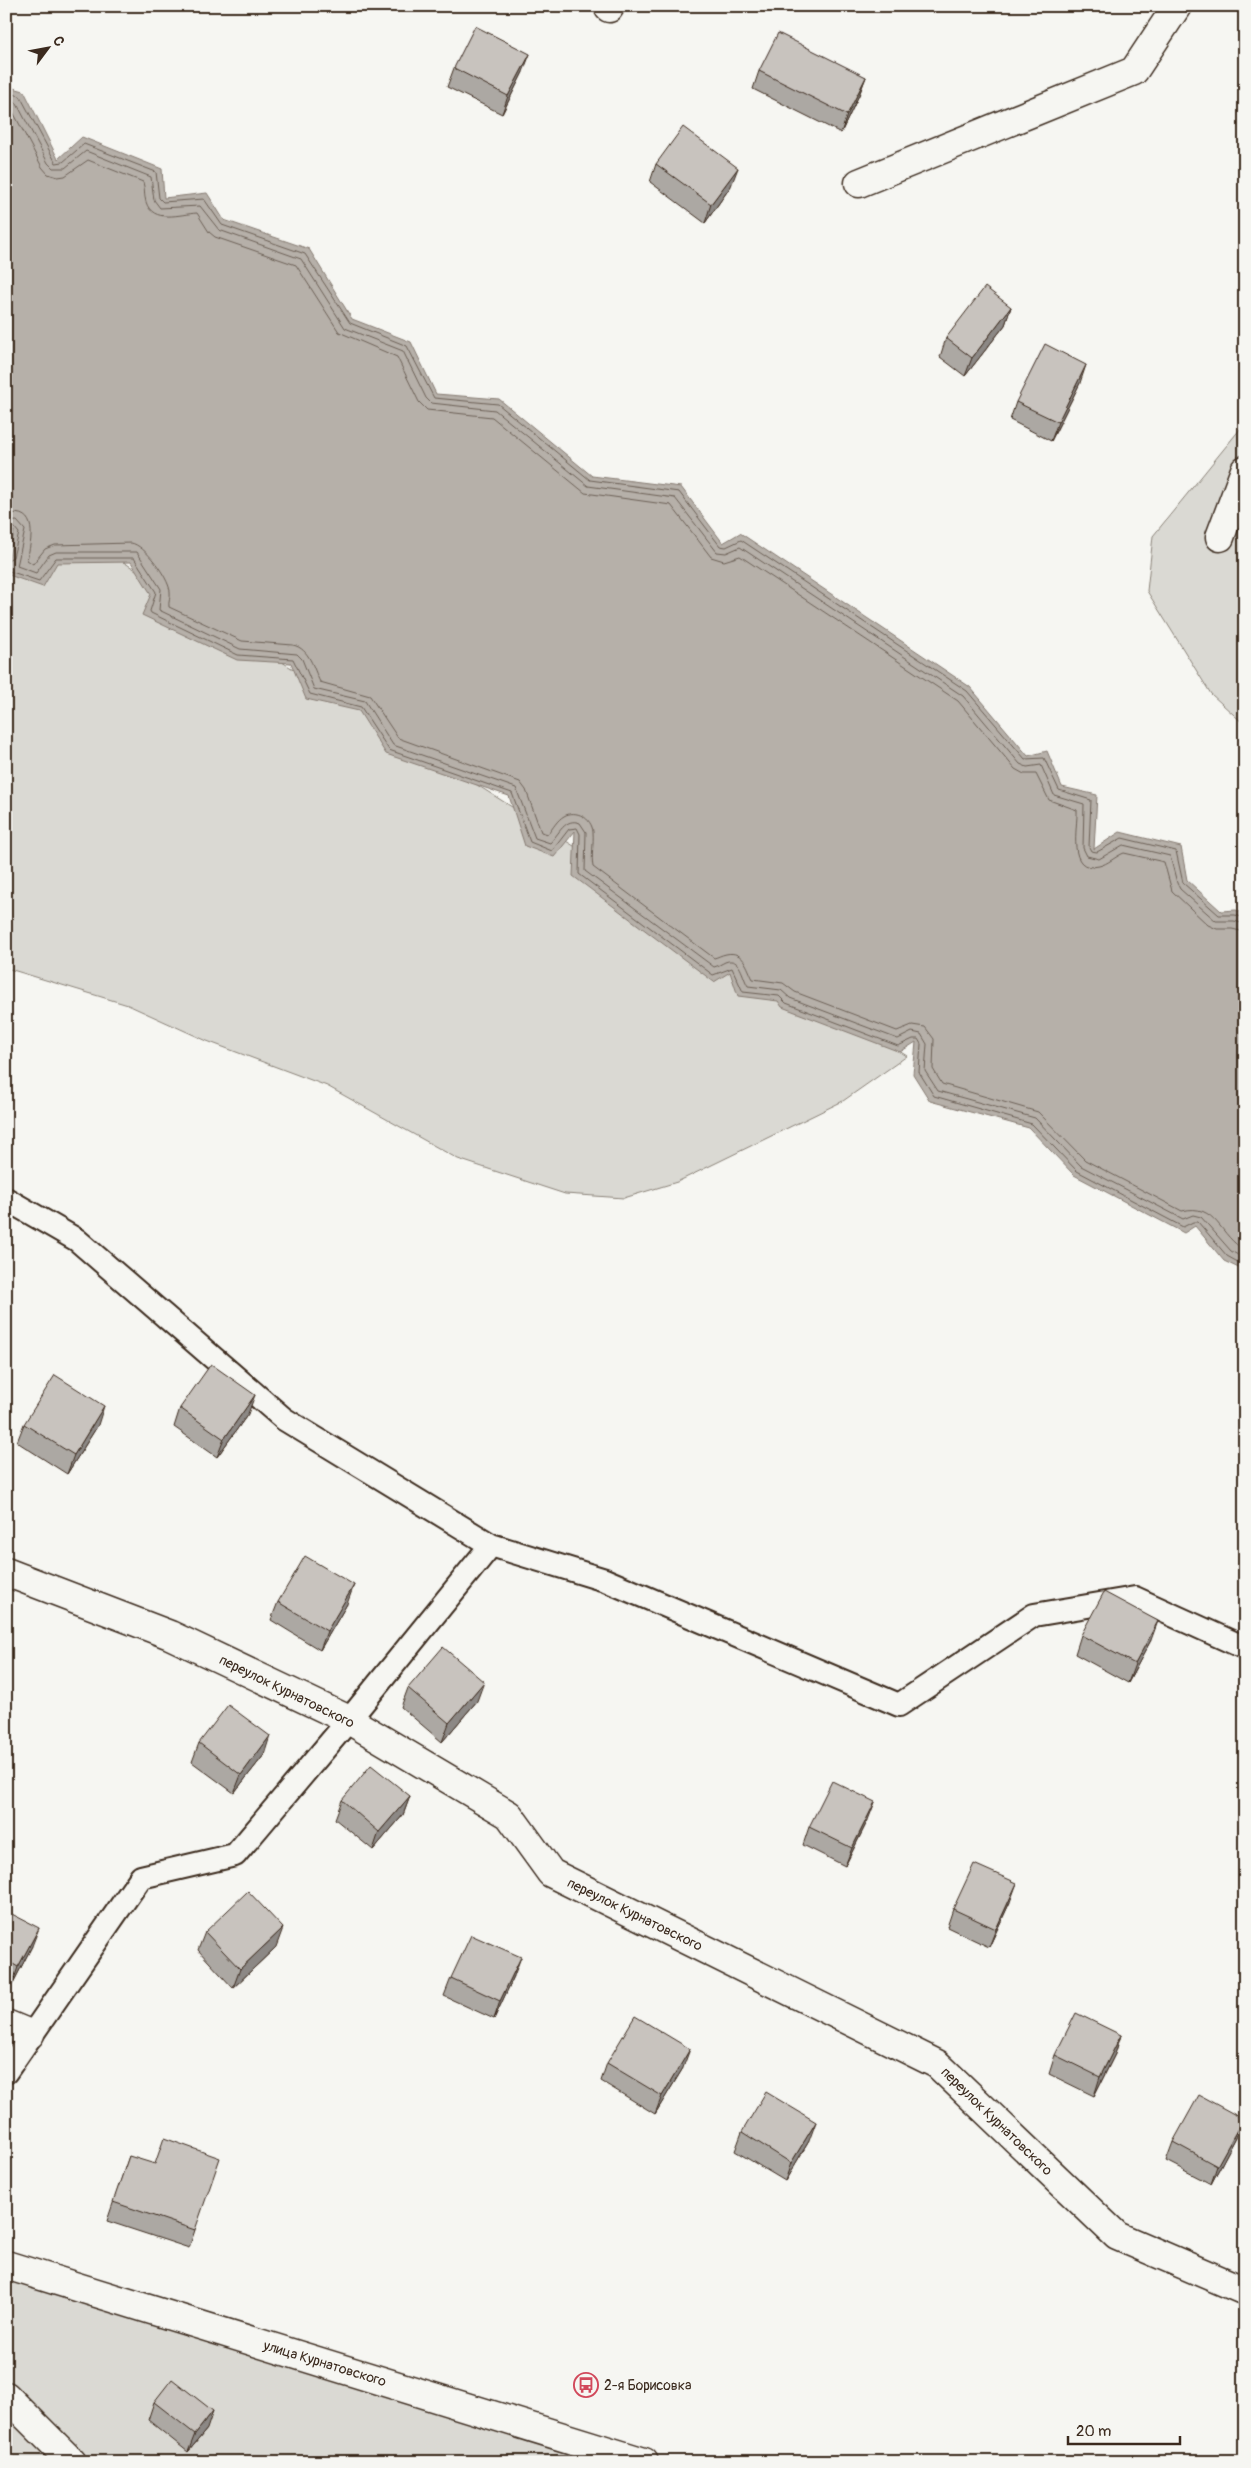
<svg xmlns="http://www.w3.org/2000/svg" width="1251" height="2468" viewBox="0 0 1251 2468" font-family="Pangolin,sans-serif">
<rect width="100%" height="100%" fill="#f6f6f2"/>
<filter id="ink" filterUnits="userSpaceOnUse"><feTurbulence type="fractalNoise" baseFrequency=".02" numOctaves="2"/><feDisplacementMap in="SourceGraphic" scale="10" xChannelSelector="R" yChannelSelector="G"/><feConvolveMatrix kernelMatrix="1 2 1 2 8 2 1 2 1" color-interpolation-filters="sRGB"/></filter>
<g filter="url(#ink)">
<path fill="#dad9d3" stroke="#8a8278" d="M1245 423V725L1211 694 1147 591 1153 536Z
M6 488 907 1056 843 1101 677 1182 624 1198 565 1194 458 1159 327 1086 207 1041 128 1005 6 968Z
M6 2265 644 2462H6Z"/>
<path fill="#b6b0a9" stroke="#857a71" d="M6 86 24 91 58 159 82 137 162 169 164 198 207 193 224 220 309 249 352 319 411 342 436 394 499 399 592 476 681 487 723 543 740 533 970 687 1028 756 1047 751 1062 787 1097 795 1094 849 1120 832 1181 847 1187 880 1221 911 1236 910 1245 914V1271L1224 1261 1195 1226 1184 1233 1074 1175 1029 1128 930 1101 913 1074 916 1042 900 1052 782 1007 778 1001 738 996 730 972 714 982 573 876 575 831 554 857 525 846 509 796 386 754 359 711 306 699 291 663 237 660 142 615 151 594 131 562 57 563 43 587 6 574 14 531 6 535Z"/>
<g fill="none" stroke-linecap="round" stroke-linejoin="round">
<path stroke="#6c6056" stroke-width="1" d="M6 92 20 96 56 163 63 162 84 144 156 172 159 198 163 202 204 199 222 225 305 254 350 323 407 346 434 398 498 404 590 480 679 492 720 546 726 547 741 540 967 691 1025 759 1044 758 1059 790 1091 800 1089 847 1091 851 1097 852 1122 838 1176 851 1183 883 1219 915H1235L1245 918
M6 98 16 102 48 163 53 168H65L86 151 151 177 154 200 160 208 200 206 219 230 301 259 345 328 403 351 426 398 431 403 495 410 588 486 675 498 717 552 726 553 740 547 963 696 1020 764 1027 767 1041 765 1054 795 1084 804 1083 848 1087 856 1099 859 1123 845 1170 856 1177 883 1180 889 1216 921H1234L1245 924
M6 106 11 108 42 167 48 174 58 177 65 176 88 160 143 182C145 188 144 196 146 202 153 224 180 214 197 213L209 232 215 237 296 265 339 332 397 357 419 402 427 410 492 417 585 493 671 505 711 557 724 561 740 556 958 701 1015 769 1024 774H1036L1049 800 1077 810C1078 827 1066 874 1099 866 1108 864 1116 856 1124 853L1164 862 1172 891 1208 925 1217 929H1232L1245 932
M6 514C40 507 31 542 27 560L33 564 45 549 55 545 131 543C145 545 168 577 170 591 171 597 168 602 169 607L242 641 293 645C310 649 313 668 320 682L370 696 398 738 520 782 526 790 541 832 548 834C553 828 557 820 564 816 576 809 592 818 593 832 594 843 591 856 593 867L714 958C718 957 721 955 726 954 744 950 747 968 753 979L783 983 795 992 897 1031 912 1025 925 1027 934 1039 933 1069 942 1084 1038 1112 1085 1160 1182 1211C1217 1202 1219 1237 1245 1250
M6 522 17 521 25 530 17 566 36 573 49 555 56 552H137L161 589 159 610 240 649 297 654 302 659 314 689 365 701 393 745 516 788 535 838 550 843C559 834 565 817 580 823L586 832 585 871 714 967C718 966 721 964 725 962 741 956 742 977 748 986L781 990 790 998 898 1039 912 1032 921 1034 927 1044 925 1071 938 1091 1035 1118 1081 1166 1183 1219 1193 1215 1201 1217 1231 1251 1245 1259
M6 530 14 527 19 533 13 557 6 561
M6 570 39 581 56 558H134L156 592 150 611 151 613 238 655 293 659 310 694 361 707 389 750 512 793 530 842 552 851 569 829 577 828 580 834 579 874 713 975 732 968 743 992 779 996 786 1003 898 1046 913 1039H918L921 1044 919 1072 934 1096 1032 1124 1077 1171 1183 1227 1193 1222H1198L1227 1256 1245 1266"/>
<defs>
<path id="lane" d="M6 1199 77 1240 284 1419 491 1545 605 1580 899 1705 1034 1615 1135 1598 1245 1648
M6 2072 141 1877 235 1855 349 1720 491 1545"/>
<path id="street" d="M609 8 610 6
M859 183 1134 71 1177 6
M1220 537 1245 470
M6 1572 170 1635 349 1720 509 1815 551 1873 937 2064 1117 2236 1245 2291
M6 2024 30 2034
M6 2265 644 2462
M6 2396 72 2462"/>
</defs>
<use href="#lane" stroke="#3b2a1e" stroke-width="26"/>
<use href="#street" stroke="#3b2a1e" stroke-width="31"/>
<use href="#lane" stroke="#f6f6f2" stroke-width="22"/>
<use href="#street" stroke="#f6f6f2" stroke-width="28"/>
</g>
<path fill="#aca8a3" stroke="#3b2a1e" d="M454 68 523 72 502 114 447 87Z
M759 71 866 77 859 95 841 133 753 89Z
M656 164 731 186 705 223 650 182Z
M1011 307 1005 325 965 376 940 357 946 338Z
M1080 383 1051 441 1010 420 1016 402Z
M180 1408 248 1414 217 1457 174 1427Z
M24 1424 98 1425 67 1474 17 1442Z
M278 1602 347 1604 320 1650 271 1620Z
M1081 1635 1151 1640 1128 1683 1075 1654Z
M408 1688 477 1701 442 1742 401 1707Z
M199 1743 264 1755 234 1793 192 1762Z
M410 1796 403 1815 373 1850 335 1819 342 1800Z
M868 1820 845 1866 803 1845 809 1827Z
M1010 1902 989 1947 947 1927 953 1909Z
M6 1911 32 1946 12 1985 6 1982Z
M205 1932 276 1947 233 1988 198 1950Z
M514 1976 494 2019 444 1996 451 1978Z
M1121 2035 1115 2054 1094 2096 1049 2074 1055 2055Z
M607 2063 683 2068 655 2114 601 2081Z
M1243 2119 1236 2137 1211 2184 1166 2161 1173 2142Z
M742 2132 809 2141 785 2181 735 2151Z
M129 2156 195 2230 189 2248 107 2221Z
M154 2402 207 2429 188 2452 148 2420Z"/>
<path fill="#8c8885" stroke="#3b2a1e" d="M530 54 523 72 502 114 508 96Z
M866 77 859 95 841 133 847 115Z
M738 168 731 186 705 223 711 204Z
M1011 307 1005 325 965 376 972 358Z
M1086 365 1080 383 1051 441 1058 422Z
M255 1395 248 1414 217 1457 224 1439Z
M104 1406 98 1425 67 1474 74 1455Z
M354 1585 347 1604 320 1650 327 1631Z
M1158 1621 1151 1640 1128 1683 1135 1664Z
M484 1682 477 1701 442 1742 449 1723Z
M270 1736 264 1755 234 1793 241 1775Z
M410 1796 403 1815 373 1850 379 1832Z
M875 1802 868 1820 845 1866 852 1848Z
M1017 1883 1010 1902 989 1947 996 1929Z
M39 1928 32 1946 12 1985 18 1967Z
M283 1928 276 1947 233 1988 240 1969Z
M521 1957 514 1976 494 2019 500 2001Z
M1121 2035 1115 2054 1094 2096 1100 2077Z
M690 2049 683 2068 655 2114 662 2096Z
M1243 2119 1236 2137 1211 2184 1217 2166Z
M816 2122 809 2141 785 2181 791 2163Z
M213 2411 207 2429 188 2452 195 2434Z"/>
<path fill="#c8c3be" stroke="#3b2a1e" d="M475 26 530 54 508 96 454 68Z
M778 33 866 77 847 115 759 71Z
M683 127 738 168 711 204 656 164Z
M985 287 1011 307 972 358 946 338Z
M1045 344 1086 365 1058 422 1016 402Z
M211 1364 255 1395 224 1439 180 1408Z
M55 1375 104 1406 74 1455 24 1424Z
M305 1556 354 1585 327 1631 278 1602Z
M1104 1592 1158 1621 1135 1664 1081 1635Z
M443 1647 484 1682 449 1723 408 1688Z
M228 1705 270 1736 241 1775 199 1743Z
M371 1765 410 1796 379 1832 342 1800Z
M832 1781 875 1802 852 1848 809 1827Z
M974 1864 1017 1883 996 1929 953 1909Z
M248 1891 283 1928 240 1969 205 1932Z
M6 1911 39 1928 18 1967 6 1960Z
M471 1935 521 1957 500 2001 451 1978Z
M1076 2013 1121 2035 1100 2077 1055 2055Z
M635 2016 690 2049 662 2096 607 2063Z
M766 2092 816 2122 791 2163 742 2132Z
M1199 2095 1243 2119 1217 2166 1173 2142Z
M164 2138 220 2158 195 2230 113 2202 129 2156 155 2164Z
M172 2379 213 2411 195 2434 154 2402Z"/>
</g>
<defs>
<symbol id="bus-ring" viewBox="-11 -11 22 22"><circle r="9.5" fill="#f6f6f2" stroke="#d1495b" stroke-width="1.5"/><path d="M-5-6H5V4H4V6H2V4H-2V6H-4V4H-5ZM-3.5-4V0h7V-4ZM-3.5 1.2v1.5H-2V1.2ZM2 1.2v1.5H3.5V1.2Z" fill="#d1495b"/></symbol>
</defs>
<g fill-rule="evenodd">
<use href="#bus-ring" x="572" y="2371" width="28" height="28"/>
</g>
<g text-anchor="middle" stroke-width="4" stroke-linejoin="round" paint-order="stroke">
<g font-size="14" fill="#3b2a1e" stroke="#f6f6f2">
<text transform="translate(287 1691) rotate(26)" y="5">переулок Курнатовского</text>
<text transform="translate(635 1914) rotate(26)" y="5">переулок Курнатовского</text>
<text transform="translate(997 2121) rotate(44)" y="5">переулок Курнатовского</text>
<text transform="translate(325 2363) rotate(17)" y="5">улица Курнатовского</text>
</g>
<g font-size="14" fill="#3b2a1e" stroke="#f6f6f2" text-anchor="start">
<text x="604" y="2390">2-я Борисовка</text>
</g>
</g>
<rect width="1251" height="2468" fill="none" stroke="#f6f6f2" stroke-width="25"/>
<rect x="12" y="12" width="1226" height="2443" fill="none" stroke="#3b2a1e" stroke-width="2" filter="url(#ink)"/>
<g transform="translate(48 48) rotate(58)" stroke="#f6f6f2" stroke-width="4" paint-order="stroke">
<path d="M0-4L9 19L0 12L-9 19Z" fill="#3b2a1e"/>
<text y="-8" font-size="14" font-weight="bold" text-anchor="middle" fill="#3b2a1e">С</text>
</g>
<path d="M1068 2436v8h112v-8" fill="none" stroke="#3b2a1e" stroke-width="2.5"/>
<text x="1076" y="2436" font-size="15" fill="#3b2a1e" stroke="#f6f6f2" stroke-width="4" paint-order="stroke">20 m</text>
</svg>
